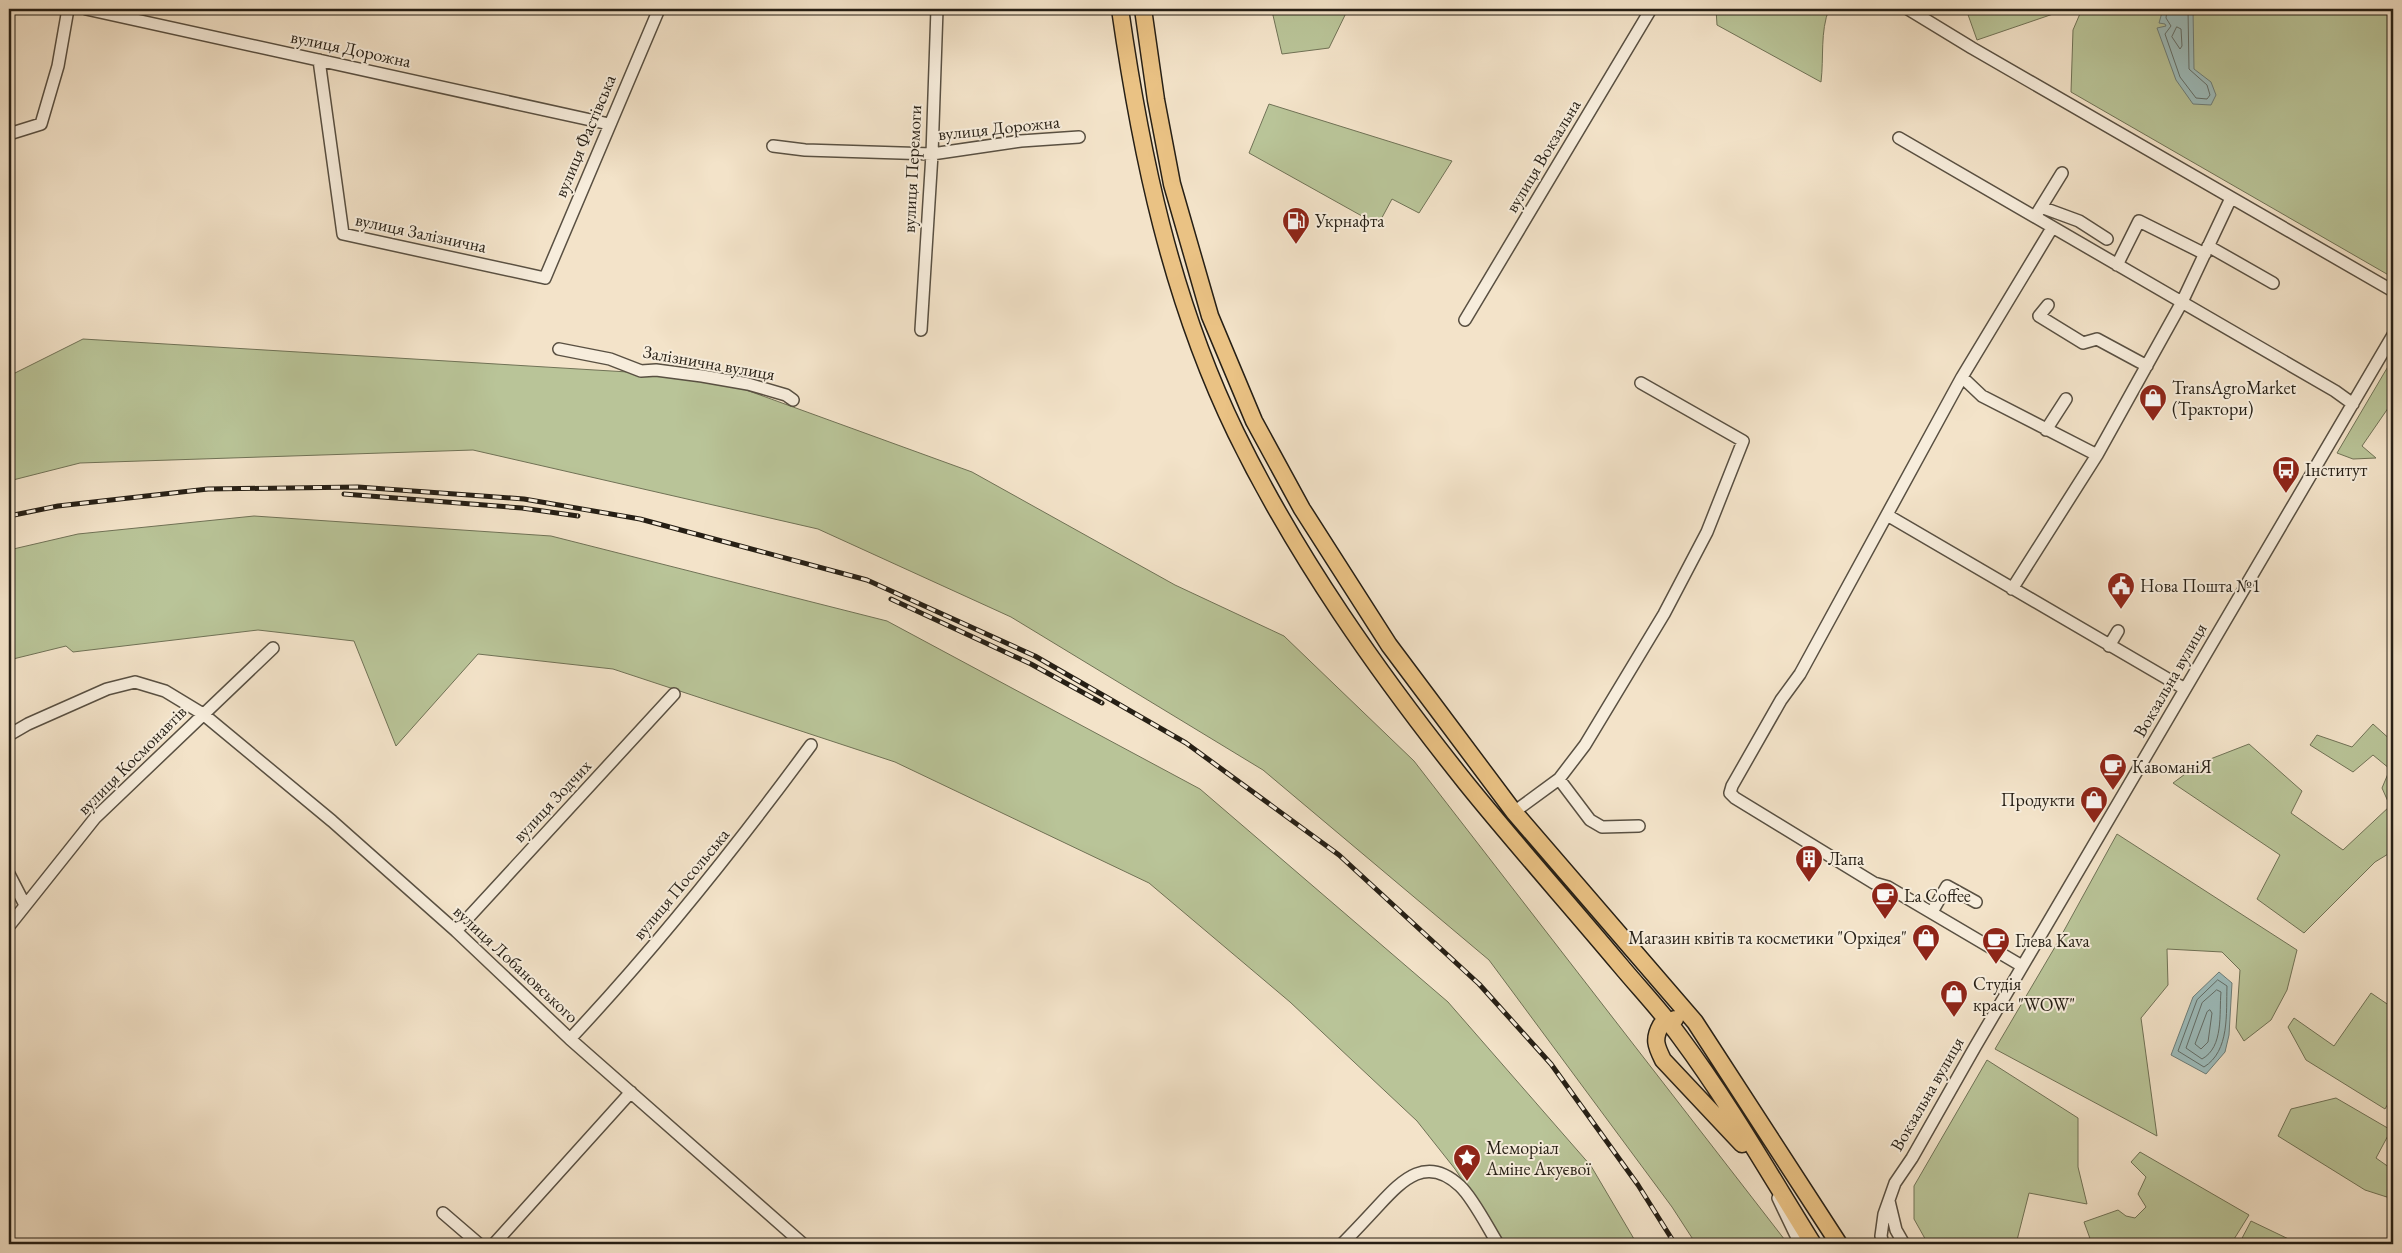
<svg xmlns="http://www.w3.org/2000/svg" width="2402" height="1253" viewBox="0 0 2402 1253" font-family="'EB Garamond',serif">
<rect width="100%" height="100%" fill="#f3e3c9"/>
<filter id="stains"><feTurbulence type="fractalNoise" baseFrequency=".004" numOctaves="4"/><feColorMatrix values="0 0 0 0 .2 0 0 0 0 .09 0 0 0 0 .02 0 0 0 .5 -.17"/></filter>
<radialGradient id="worn" r=".72"><stop offset=".6" stop-color="#630" stop-opacity="0"/><stop offset="1" stop-color="#630" stop-opacity=".3"/></radialGradient>
<path fill="#b9c498" stroke="#707256" d="M1258 9H1348L1329 48 1282 54 1272 11Z
M1716 9H1829C1820 32 1824 57 1821 82L1717 25Z
M1966 9H2062L2059 12 1977 40Z
M2082 9H2393L2392 277 2071 92 2073 30Z
M1269 104 1452 161 1419 213 1392 199 1378 225 1249 153Z
M83 339 628 372 727 383 972 472 1175 585 1284 636 1414 761 1788 1244H1752L1745 1239 1720 1244H1696L1672 1207 1489 960 1263 770 1011 617 818 529 473 450 80 463 9 481V376Z
M2393 358V401L2362 446 2376 458 2353 459 2337 453Z
M254 516 551 536 887 621 1200 789 1448 1002 1591 1166 1637 1244H1505L1455 1169 1417 1121 1290 1002 1149 883 895 762 613 669 478 654 396 746 354 641 258 630 73 652 66 646 9 660V550L78 534Z
M2373 724 2393 742V851L2375 862 2304 933 2257 899 2280 855 2173 783 2200 763 2249 744 2302 791 2291 813 2343 850 2390 806 2382 788 2390 769 2373 755 2353 772 2310 745 2317 735 2352 747Z
M2117 834 2297 950 2287 990 2271 1020 2244 1041 2236 1028 2240 970 2222 952 2167 949 2168 985 2141 1018 2157 1136 1995 1049 2055 947Z
M2371 993 2393 1008V1095L2385 1109 2306 1060 2288 1027 2294 1018 2334 1046Z
M1987 1060 2078 1118V1167L2087 1204 2029 1193 2016 1244H1928L1914 1219V1186Z
M2336 1098 2391 1130 2376 1158 2393 1170V1199L2365 1190 2278 1136 2291 1109Z
M2140 1152 2249 1215 2231 1244H2092L2084 1222 2118 1210 2126 1216 2135 1218 2146 1207 2138 1194 2146 1177 2131 1162Z
M2251 1221 2299 1244H2239Z"/>
<path fill="#9dbdbd" stroke="#6d7e7a" d="M2163 9H2193L2194 69 2211 82 2216 95 2211 105 2193 104 2176 80 2157 28 2166 26 2165 24 2159 23Z
M2219 972 2232 983 2229 1035 2225 1052 2206 1074 2171 1055 2193 997Z"/>
<g fill="none" stroke-linecap="round" stroke-linejoin="round">
<path stroke="#626e69" stroke-width="1" d="M2167 9 2166 18 2171 26 2165 34 2180 77 2196 98 2207 99 2210 95 2207 85 2189 69 2188 9
M2177 27 2181 29 2182 46 2180 49 2172 37Z
M2218 980 2227 986C2226 1013 2230 1051 2204 1067L2178 1051 2197 1000Z
M2217 990 2221 992C2219 1013 2224 1047 2202 1059L2186 1048 2202 1003Z
M2210 1010 2212 1013 2208 1042 2201 1049 2195 1044 2207 1012Z"/>
<defs>
<path id="minor" d="M86 9 609 124
M1908 9 1972 48 2393 291
M319 60 343 234 545 278 659 9
M9 134 41 124 58 66 68 9
M1899 138 2335 391 2353 404
M773 146 805 150 932 154 1021 141 1079 137
M2041 207 2079 221 2107 239
M2038 212 2062 173
M2208 246 2273 283
M2117 265 2139 221 2205 254
M2048 305 2039 316 2083 343 2097 339 2147 366
M1465 320 1651 9
M921 330 932 154 937 9
M559 349 610 359 641 371 656 370 702 376 748 384 786 395 793 400
M1962 377 1982 396 2097 455
M2046 430 2066 399
M1887 515 2185 689
M2012 589 2097 455 2182 302 2231 198
M2109 646 2118 631
M9 735 28 724 107 689 135 682 165 691 203 714 332 821 456 931 570 1039 803 1244
M1559 779 1590 820 1602 827 1639 826
M1514 812 1559 779 1585 745 1664 614 1707 532 1743 441 1641 383
M9 874 25 905
M1932 912 1947 886 1976 902
M9 926 95 818 273 648
M456 931 674 694
M2022 966 1888 887 1874 883 1735 798 1730 793 1732 786 1781 700 1800 674 1962 377 2052 228
M570 1039C657 946 736 847 811 745
M1778 1198 1800 1244
M1889 1201 1896 1230 1904 1244
M443 1213 479 1244
M494 1244 631 1092
M1342 1244C1355 1231 1367 1218 1379 1205 1403 1179 1427 1155 1460 1186 1473 1198 1488 1228 1498 1244
M1883 1244 1881 1236 1884 1214 1895 1183 1912 1158 1975 1047 2393 335"/>
<path id="highway" d="M1120 9C1141 155 1171 299 1236 433 1297 558 1379 674 1466 783 1516 845 1569 904 1620 965 1640 989 1662 1012 1680 1037 1729 1103 1770 1175 1813 1244
M1143 9 1156 100 1172 184 1210 316 1254 421 1302 509 1389 645 1514 812 1695 1022 1839 1244
M1675 1019 1661 1025C1653 1039 1656 1046 1663 1060L1742 1144"/>
</defs>
<use href="#minor" stroke="#595042" stroke-width="14"/>
<use href="#highway" stroke="#261f15" stroke-width="19"/>
<use href="#minor" stroke="#f7eddc" stroke-width="11"/>
<use href="#highway" stroke="#eac284" stroke-width="16"/>
<defs>
<path id="rail" d="M344 494 522 508 578 516
M9 516 58 506 208 489 358 487 524 499 640 519 867 580 1035 656 1186 743 1339 855 1479 984 1551 1064 1638 1185 1675 1244
M891 599 1031 664 1102 703"/>
</defs>
<use href="#rail" stroke="#261f15" stroke-width="5"/>
<use href="#rail" stroke="#f7eddc" stroke-width="3" stroke-dasharray="9" stroke-linecap="butt"/>
</g>
<defs>
<symbol id="fuel-pin" viewBox="-11 -11 22 30"><path d="M0 17L-7.5 6A9.5 9.5 0 1 1 7.5 6Z" fill="#8f2418" stroke="#f7eddc"/><path d="M-5.5-6h7V0h2V4h1.3V-2.5L3-4.5l.8-.8L6-3V5H2.5V1h-1V6h-7ZM-4.2-4.7v3.2H.2V-4.7Z" fill="#fff"/></symbol>
<symbol id="shop-pin" viewBox="-11 -11 22 30"><path d="M0 17L-7.5 6A9.5 9.5 0 1 1 7.5 6Z" fill="#8f2418" stroke="#f7eddc"/><path d="M-5-2.5h2.3a2.7 3.5 0 0 1 5.4 0H5L5.5 6h-11ZM-1.5-2.5h3a1.5 2.3 0 0 0-3 0Z" fill="#fff"/></symbol>
<symbol id="bus-pin" viewBox="-11 -11 22 30"><path d="M0 17L-7.5 6A9.5 9.5 0 1 1 7.5 6Z" fill="#8f2418" stroke="#f7eddc"/><path d="M-5-6H5V4H4V6H2V4H-2V6H-4V4H-5ZM-3.5-4V0h7V-4ZM-3.5 1.2v1.5H-2V1.2ZM2 1.2v1.5H3.5V1.2Z" fill="#fff"/></symbol>
<symbol id="civic-pin" viewBox="-11 -11 22 30"><path d="M0 17L-7.5 6A9.5 9.5 0 1 1 7.5 6Z" fill="#8f2418" stroke="#f7eddc"/><path d="M-.6-6.5H3V-4.5H.6V-3L4-1V1h2V6H-6V1h2V-1L-.6-3ZM-1.2 2.5V6h2.4V2.5Z" fill="#fff"/></symbol>
<symbol id="cafe-pin" viewBox="-11 -11 22 30"><path d="M0 17L-7.5 6A9.5 9.5 0 1 1 7.5 6Z" fill="#8f2418" stroke="#f7eddc"/><path d="M-5.5-4.5H6V0H3Q3 3.5 0 3.5H-2.5Q-5.5 3.5-5.5 0ZM3-3.2v2h1.7v-2ZM-6 4.5H4V6H-6Z" fill="#fff"/></symbol>
<symbol id="building-pin" viewBox="-11 -11 22 30"><path d="M0 17L-7.5 6A9.5 9.5 0 1 1 7.5 6Z" fill="#8f2418" stroke="#f7eddc"/><path d="M-4-6H4V6H1V3H-1V6H-4ZM-2.5-4.3h1.7v1.8h-1.7ZM.8-4.3h1.7v1.8H.8ZM-2.5-1h1.7V.8h-1.7ZM.8-1h1.7V.8H.8Z" fill="#fff"/></symbol>
<symbol id="sight-pin" viewBox="-11 -11 22 30"><path d="M0 17L-7.5 6A9.5 9.5 0 1 1 7.5 6Z" fill="#8f2418" stroke="#f7eddc"/><path d="M0-6L1.8-2.2L6-1.7L2.9 1.2L3.7 5.4L0 3.3L-3.7 5.4L-2.9 1.2L-6-1.7L-1.8-2.2Z" fill="#fff"/></symbol>
</defs>
<g fill-rule="evenodd">
<use href="#fuel-pin" x="1280" y="205" width="32" height="43"/>
<use href="#shop-pin" x="2137" y="382" width="32" height="43"/>
<use href="#bus-pin" x="2270" y="454" width="32" height="43"/>
<use href="#civic-pin" x="2105" y="570" width="32" height="43"/>
<use href="#cafe-pin" x="2097" y="751" width="32" height="43"/>
<use href="#shop-pin" x="2078" y="784" width="32" height="43"/>
<use href="#building-pin" x="1793" y="843" width="32" height="43"/>
<use href="#cafe-pin" x="1869" y="880" width="32" height="43"/>
<use href="#shop-pin" x="1910" y="922" width="32" height="43"/>
<use href="#cafe-pin" x="1980" y="925" width="32" height="43"/>
<use href="#shop-pin" x="1938" y="978" width="32" height="43"/>
<use href="#sight-pin" x="1451" y="1142" width="32" height="43"/>
</g>
<g text-anchor="middle" stroke-width="4" stroke-linejoin="round" paint-order="stroke">
<g font-size="18" fill="#261f15" stroke="#f7eddc">
<text transform="translate(351 49) rotate(12)" y="6">вулиця Дорожна</text>
<text transform="translate(999 128) rotate(-6)" y="6">вулиця Дорожна</text>
<text transform="translate(585 136) rotate(-67)" y="6">вулиця Фастівська</text>
<text transform="translate(1543 156) rotate(-59)" y="6">вулиця Вокзальна</text>
<text transform="translate(912 169) rotate(-87)" y="6">вулиця Перемоги</text>
<text transform="translate(421 233) rotate(12)" y="6">вулиця Залізнична</text>
<text transform="translate(709 363) rotate(10)" y="6">Залізнична вулиця</text>
<text transform="translate(2170 680) rotate(-60)" y="6">Вокзальна вулиця</text>
<text transform="translate(132 760) rotate(-45)" y="6">вулиця Космонавтів</text>
<text transform="translate(552 801) rotate(-47)" y="6">вулиця Зодчих</text>
<text transform="translate(681 884) rotate(-50)" y="6">вулиця Посольська</text>
<text transform="translate(516 964) rotate(43)" y="6">вулиця Лобановського</text>
<text transform="translate(1927 1094) rotate(-60)" y="6">Вокзальна вулиця</text>
</g>
<g font-size="18" fill="#261f15" stroke="#f7eddc" text-anchor="start">
<text x="1315" y="227">Укрнафта</text>
<text x="2172" y="394">TransAgroMarket<tspan x="2172" dy="21">(Трактори)</tspan></text>
<text x="2305" y="476">Інститут</text>
<text x="2140" y="592">Нова Пошта №1</text>
<text x="2132" y="773">КавоманіЯ</text>
<text x="2075" y="806" text-anchor="end">Продукти</text>
<text x="1828" y="865">Лапа</text>
<text x="1904" y="902">La Coffee</text>
<text x="1907" y="944" text-anchor="end">Магазин квітів та косметики "Орхідея"</text>
<text x="2015" y="947">Глева Kava</text>
<text x="1973" y="990">Студія<tspan x="1973" dy="21">краси "WOW"</tspan></text>
<text x="1486" y="1154">Меморіал<tspan x="1486" dy="21">Аміне Акуєвої</tspan></text>
</g>
</g>
<rect width="2402" height="1253" fill="none" stroke="#f3e3c9" stroke-width="30"/>
<rect x="10" y="10" width="2382" height="1233" fill="none" stroke="#261f15" stroke-width="2.5"/>
<rect x="15" y="15" width="2372" height="1223" fill="none" stroke="#261f15"/>
<rect width="100%" height="100%" filter="url(#stains)"/>
<rect width="100%" height="100%" fill="url(#worn)"/>
</svg>
